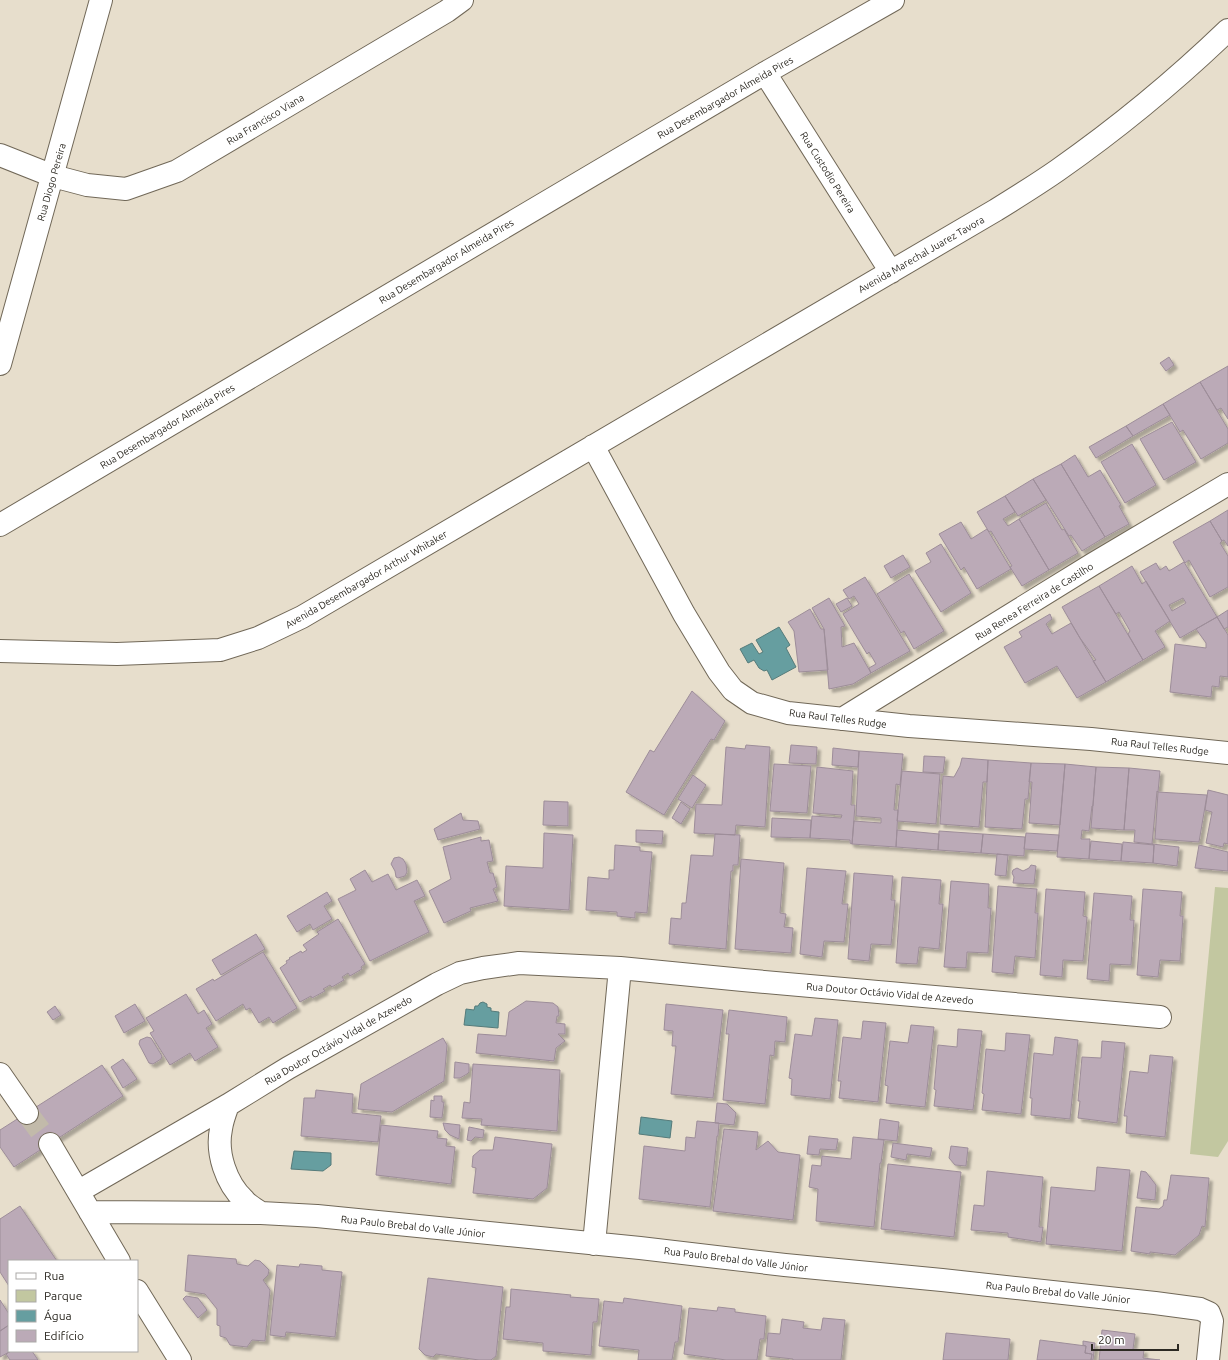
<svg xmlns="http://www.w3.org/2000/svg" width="1228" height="1360" viewBox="0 0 1228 1360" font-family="Ubuntu,sans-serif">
<defs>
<filter id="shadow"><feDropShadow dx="3.5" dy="3.5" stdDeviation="1" flood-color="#0004"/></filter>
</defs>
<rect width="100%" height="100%" fill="#e7decc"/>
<path fill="#c2c7a0" d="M1215 887 1228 888V1141L1218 1157 1190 1154Z"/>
<path fill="#669ea0" stroke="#557b7a" d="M779 627 790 645 786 648 796 667 772 680 767 670 764 671 759 668 754 660 748 663 740 649 752 643 759 654 763 652 756 640Z
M483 1002 487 1004V1007L491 1008V1011L499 1012 498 1028 464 1025 466 1009 474 1010 475 1006H478L480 1003Z
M641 1117 672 1121 670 1138 639 1134Z
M294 1151 331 1153V1165L323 1171 291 1169Z"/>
<path fill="#bbaab7" stroke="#9d8d99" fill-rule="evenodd" filter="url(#shadow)" d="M1169 357 1174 365 1166 371 1160 363Z
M1228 366V419L1221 408 1217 410 1200 382Z
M1200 382 1228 429V443L1201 459 1183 430 1180 432 1163 404Z
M1163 404 1170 415 1133 436 1126 426Z
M1172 422 1196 462 1164 480 1140 439Z
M1126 426 1133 436 1096 458 1089 447Z
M1132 444 1156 485 1125 503 1101 462Z
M1075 455 1088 477 1100 470 1121 505 1119 506 1129 524 1105 537 1061 464Z
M1061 464 1105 537 1082 551 1071 535 1069 536 1033 479Z
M1033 479 1046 500 1018 516 1005 496Z
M1005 496 1015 512 1003 519 1008 526 1019 519 1049 570 1022 586 1010 567 1012 566 991 531 989 532 977 512Z
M1046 503 1062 530 1064 529 1078 553 1049 570 1019 519Z
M1228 510V546L1224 540 1222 541 1210 521Z
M1210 521 1222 541 1220 543 1228 556V587L1210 597 1189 560 1185 563 1173 542Z
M961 522 971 539 987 529 1011 569 977 589 964 567 961 570 939 534Z
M941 544 971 593 941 612 915 571 931 562 926 553Z
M903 555 910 567 891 578 884 566Z
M1184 562 1217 617 1180 638 1140 572 1156 563 1160 570 1166 566 1169 571ZM1183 598 1186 603 1172 611 1169 605Z
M1132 566 1142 584 1146 581 1170 621 1155 631 1165 647 1143 660 1128 634 1130 631 1119 612 1116 614 1099 586Z
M909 574 944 631 914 649 904 631 901 633 877 594Z
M865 577 910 651 871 673 869 668 876 664 869 652 867 654 843 614 859 604 854 596 849 599 843 590Z
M1099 586 1143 660 1106 682 1093 661 1096 660 1080 638 1062 607Z
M829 598 845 626 841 627 842 647 854 643 871 673 853 684 829 689 824 629 812 608Z
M847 598 852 606 841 612 836 604Z
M810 609 821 629H824L828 670 799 672 794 631 788 622Z
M1228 610V627L1224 629 1217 617Z
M1050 614 1052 619 1046 624 1052 634 1071 623 1106 682 1077 698 1057 666 1025 683 1004 647 1022 637 1019 632Z
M1217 617 1228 635V677L1220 676 1219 687 1212 686 1211 697 1170 692 1175 644 1206 648V643L1196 629Z
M692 691 725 721 714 740 711 739 664 815 626 792 650 750 654 752Z
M746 745 770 747 765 827 736 825 735 835 694 833 696 804 722 805 726 747 745 749Z
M791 745 817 747 816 764 789 763Z
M833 748 859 751 858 767 832 765Z
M859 751 903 754 900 785 896 784 894 810H898L896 847 852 844 854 821 881 823V818L856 816Z
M924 756 945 757 943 773 923 772Z
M962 758 988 760 987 782H983L979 827 940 824 943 776 954 777 960 766Z
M988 760 1031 763 1028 799H1025L1022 829 985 827Z
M1031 763 1065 764 1060 825 1029 823 1032 782H1029Z
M774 764 811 766 807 813 770 811Z
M1065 764 1096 767 1093 806H1092L1089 831 1082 830 1081 839H1090L1089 859 1057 857Z
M817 767 853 771 851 805H855L852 844 850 843V840L810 838 812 816 841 818 842 815 813 813Z
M1096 767 1129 768 1124 830 1091 828Z
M1129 768 1160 771 1158 792 1157 791 1152 844 1134 842 1135 830H1124Z
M902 771 940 774 936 824 897 821Z
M693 775 706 785 692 808 678 799Z
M1208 790 1228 795V844L1224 843 1223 847 1206 843 1212 812 1205 810Z
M1158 792 1207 795 1199 842 1155 839Z
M544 801 568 802V826L543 825Z
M681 802 690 809 681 824 672 818Z
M461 813 463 820 478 821 480 829 438 840 434 829Z
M772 818 811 820 810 838 771 837Z
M636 830 663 831 662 844 636 842Z
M897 830 939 834 938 850 896 847Z
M939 831 983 834 981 853 938 850Z
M544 833 573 835 569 910 504 906 506 866 543 868Z
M1026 833 1059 835 1057 851 1024 849Z
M715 834 740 835 738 865H733V871H731L726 949 669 944 671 918 681 919 682 903H686L691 855 713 856Z
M983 834 1025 837 1024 856 981 853Z
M481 837V841L489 840 493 861 487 862 490 873H493L497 887 493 889 498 901 470 908 471 911 444 923 429 891 451 879 443 847Z
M1091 841 1122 844 1121 861 1089 859Z
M1123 842 1154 845 1153 863 1121 861Z
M1152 844 1179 847 1177 866 1153 863 1154 845Z
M615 845 640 847V851L652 852 647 913 635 912V918L617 916V912L586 910 588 877 609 879V870H614Z
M1199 845 1228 852V871L1195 868Z
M997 854 1008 855 1006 876 995 875Z
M399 857 403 859 406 864 407 872 405 876 398 878 396 877 395 871 391 864 394 858Z
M741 859 784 863 780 913 786 914 784 927 793 928 791 953 735 949Z
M1031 865 1036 866 1034 884 1013 883 1014 877 1012 873 1013 870 1017 868 1023 871 1029 868Z
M807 868 846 871 842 904H848L844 942 824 941 822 957 800 954Z
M365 870 372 882 388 874 396 890 417 880 425 896 414 901 429 932 370 961 338 899 356 890 350 879Z
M854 873 893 876 891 900H895L891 945 871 944 869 961 848 959Z
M902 877 941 880 939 904H943L939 949 919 947 917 964 896 963Z
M951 881 989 884 988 908H991L988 953 967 952 966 968 944 967Z
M998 886 1037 889 1035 913H1038L1035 958 1015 956 1013 974 992 972Z
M1046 889 1085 892 1083 916 1087 917 1083 961 1063 960 1062 977 1040 975Z
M1143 889 1182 892 1180 916H1183L1180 961 1160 960 1158 977 1137 975Z
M327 892 332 901 324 906 332 919 313 930 310 924 297 932 287 916Z
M1094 893 1132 896 1130 920H1134L1131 965 1110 964 1109 981 1087 979Z
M338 919 365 964 361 967 362 969 350 976 348 973 342 977 344 980 332 987 330 985 323 989 325 991 312 998 311 996 300 1002 280 968 287 963 286 961 290 959 289 958 301 951 302 953 307 950 303 945 319 934 317 932Z
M256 934 265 949 221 975 212 960Z
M263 952 297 1008 273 1023 269 1017 259 1023 250 1008 246 1010 243 1004 216 1021 196 989 213 979 214 981Z
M186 994 198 1014 204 1010 212 1024 206 1028 218 1047 195 1061 190 1053 170 1065 150 1033 154 1031 146 1018Z
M526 1001 553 1003 558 1007 559 1016H557L556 1023 565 1024V1034H558L565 1041 556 1048 554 1061 476 1053 478 1034 506 1036 509 1012Z
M135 1004 145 1021 124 1033 115 1016Z
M666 1004 723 1010 713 1098 671 1094 676 1046H672L673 1031 664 1030Z
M55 1006 61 1015 53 1020 47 1012Z
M729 1010 787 1017 785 1042 775 1041 774 1056 770 1055 765 1104 723 1100 729 1034H726Z
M815 1018 838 1020 830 1099 791 1095 792 1079 789 1078 795 1034 812 1036Z
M863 1021 886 1023 878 1102 839 1098 841 1081H838L843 1037 861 1039Z
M911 1025 934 1027 925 1107 886 1103 888 1086 885 1085 890 1041 908 1043Z
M958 1029 982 1031 973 1110 934 1106 936 1090 934 1089 938 1045 957 1047Z
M1006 1033 1030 1035 1021 1114 982 1110 984 1094 982 1093 986 1049 1005 1051Z
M147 1037 151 1038 162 1056 161 1059 153 1064 149 1063 139 1044 140 1040Z
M1055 1037 1078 1040 1070 1119 1031 1115 1032 1098H1030L1034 1053 1053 1055Z
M443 1038 447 1045 444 1081 392 1112 358 1109 361 1084Z
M1102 1041 1125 1043 1117 1123 1078 1118 1080 1101H1078L1082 1057 1101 1058Z
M1150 1055 1173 1057 1165 1137 1126 1133 1127 1116H1124L1130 1071 1148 1073Z
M123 1059 137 1079 123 1088 111 1067Z
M455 1062 469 1064V1072L467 1074 460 1078H454Z
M473 1064 560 1070 557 1131 481 1125 482 1119 462 1118 464 1102 470 1103Z
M102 1065 123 1096 14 1167 0 1147V1130Z
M316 1090 353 1094 352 1113 381 1116 378 1142 301 1136 304 1098H315Z
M434 1096H442V1102H444L442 1118 430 1117 431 1100 434 1101Z
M717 1103 727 1104 736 1113 734 1125 715 1123Z
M880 1119 899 1122 897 1141 878 1139Z
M697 1121 719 1123 718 1136H717L710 1207 639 1199 644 1146 685 1151 686 1137 695 1138Z
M443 1123 460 1125 459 1139 450 1135 445 1130Z
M381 1125 438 1131 437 1138 447 1139 446 1146 455 1147 451 1184 376 1175Z
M469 1127 484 1130 483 1138 475 1137 471 1141 467 1140Z
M724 1129 758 1132 756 1150 768 1141 778 1152 800 1155 793 1220 713 1211Z
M809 1136 838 1139 836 1150 820 1149 819 1155 807 1154Z
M495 1137 552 1144 547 1188 533 1199 473 1193 476 1168 472 1167 473 1156 480 1150H493Z
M853 1137 884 1140 881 1163H880L874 1227 816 1221 818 1189 809 1187 812 1165 821 1166 822 1156 851 1159Z
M893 1143 932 1148 930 1157 907 1154 906 1160 891 1157Z
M951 1146 968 1148 966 1166 955 1165 949 1158Z
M888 1164 961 1172 954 1237 881 1229Z
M1097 1167 1130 1170 1122 1251 1046 1244 1051 1187 1095 1191Z
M987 1171 1043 1177 1039 1227H1043L1041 1242 1008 1237V1233L971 1230 974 1205 984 1206Z
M1141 1171 1146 1172 1156 1185 1155 1200 1137 1198Z
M1171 1175 1209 1178 1205 1227 1202 1226 1199 1235 1175 1255 1150 1252V1254L1131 1251 1136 1207 1159 1209 1163 1206 1164 1200H1167Z
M20 1206 57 1261H9V1286L0 1272V1219Z
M188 1255 236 1259 237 1264 248 1266 255 1260 260 1261 269 1270 268 1275 263 1280 270 1290 265 1341 252 1340 247 1347 230 1345 226 1338 220 1336V1326L217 1325V1309L205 1294 185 1291Z
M300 1264 322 1266V1270L342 1272 335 1337 286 1332 285 1337 270 1335 277 1265 299 1267Z
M428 1278 503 1287 496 1356 491 1360H479L436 1354 433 1357 425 1355 419 1349Z
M511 1289 571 1295 570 1297 599 1299 597 1322H593L591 1355 543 1351V1343L503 1339 506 1307H510Z
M186 1296 198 1298 207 1310 198 1318 183 1299Z
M624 1298 682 1306 678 1342H675L672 1360H638L639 1350 599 1346 604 1301 623 1303Z
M0 1300 9 1314V1325L0 1331Z
M718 1307 735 1309V1312L766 1316 764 1339H760L757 1360H726L684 1354 689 1308 717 1311Z
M823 1318 845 1320 841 1360H793V1359L766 1356 768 1333 780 1334 782 1319 804 1322 803 1328 821 1330Z
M9 1325V1351H11L0 1357V1331Z
M1102 1330 1135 1334 1133 1349 1144 1350 1143 1358 1160 1360H1099Z
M946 1333 1010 1339 1008 1360H943Z
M1040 1340 1086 1346 1085 1353 1092 1354 1091 1360H1037Z
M1083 1341 1095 1343 1093 1360H1091L1092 1354 1085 1353 1086 1346 1083 1345Z
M11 1351H32L38 1360H10L6 1354Z"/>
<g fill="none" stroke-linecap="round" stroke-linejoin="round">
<path stroke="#c2baaa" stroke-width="22" stroke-dasharray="22 11" stroke-linecap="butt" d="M27 1113 50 1144"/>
<defs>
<path id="minor" d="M765 73 891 272
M0 155 53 176 87 185 126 189 177 171 447 11 462 0
M0 364 101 0
M593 446 684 614 719 672 733 690 752 703 788 713 909 726 1091 739 1228 753
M0 525 765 73 893 0
M0 651 117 654 220 650 258 638 302 617 996 210C1017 197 1038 184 1058 170 1118 128 1175 81 1228 30
M842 719 1093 564 1228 484
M620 968 743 980 1160 1017
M0 1074 27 1113
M228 1105C225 1113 222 1121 221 1129 216 1153 226 1183 244 1200 248 1205 255 1209 261 1213
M50 1144 119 1261
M79 1191 228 1105 288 1068 437 984 460 973 483 968 519 963 620 968 594 1244
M90 1212 261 1213 317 1216 640 1248 785 1265 942 1280 1155 1303 1200 1309 1209 1313 1212 1321 1208 1360
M137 1291 180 1360"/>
</defs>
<use href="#minor" stroke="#716858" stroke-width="24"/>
<use href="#minor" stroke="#fff" stroke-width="22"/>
</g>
<g text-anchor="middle" stroke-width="4" stroke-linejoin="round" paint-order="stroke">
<g font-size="10" fill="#2c2922" stroke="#fff">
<text transform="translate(725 97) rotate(-30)" y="4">Rua Desembargador Almeida Pires</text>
<text transform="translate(265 119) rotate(-31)" y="4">Rua Francisco Viana</text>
<text transform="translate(828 172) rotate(58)" y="4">Rua Custodio Pereira</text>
<text transform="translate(51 182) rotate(-74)" y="4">Rua Diogo Pereira</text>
<text transform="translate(921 254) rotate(-30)" y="4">Avenida Marechal Juarez Tavora</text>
<text transform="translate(446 261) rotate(-31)" y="4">Rua Desembargador Almeida Pires</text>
<text transform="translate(167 426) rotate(-31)" y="4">Rua Desembargador Almeida Pires</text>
<text transform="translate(366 579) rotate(-30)" y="4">Avenida Desembargador Arthur Whitaker</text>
<text transform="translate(1034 601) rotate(-32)" y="4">Rua Renea Ferreira de Castilho</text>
<text transform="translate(838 718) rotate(7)" y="4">Rua Raul Telles Rudge</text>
<text transform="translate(1160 746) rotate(6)" y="4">Rua Raul Telles Rudge</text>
<text transform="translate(890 993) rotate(5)" y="4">Rua Doutor Octávio Vidal de Azevedo</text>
<text transform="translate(338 1040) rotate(-30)" y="4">Rua Doutor Octávio Vidal de Azevedo</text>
<text transform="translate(413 1226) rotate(6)" y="4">Rua Paulo Brebal do Valle Júnior</text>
<text transform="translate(736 1259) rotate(7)" y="4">Rua Paulo Brebal do Valle Júnior</text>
<text transform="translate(1058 1292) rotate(6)" y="4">Rua Paulo Brebal do Valle Júnior</text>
</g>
</g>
<rect x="8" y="1260" width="130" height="92" fill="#ffffff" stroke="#aba9a7"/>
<rect x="16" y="1273" width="20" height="6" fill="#ffffff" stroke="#aba9a7"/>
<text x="44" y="1280" font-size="12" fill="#2c2922">Rua</text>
<rect x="16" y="1290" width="20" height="12" fill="#c2c7a0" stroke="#aba9a7"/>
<text x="44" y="1300" font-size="12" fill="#2c2922">Parque</text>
<rect x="16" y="1310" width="20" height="12" fill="#669ea0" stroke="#aba9a7"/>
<text x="44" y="1320" font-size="12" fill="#2c2922">Água</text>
<rect x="16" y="1330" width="20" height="12" fill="#bbaab7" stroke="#aba9a7"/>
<text x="44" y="1340" font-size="12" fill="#2c2922">Edifício</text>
<path d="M1092 1344v6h86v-6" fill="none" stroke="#2c2922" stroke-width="2"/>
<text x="1098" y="1344" font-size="12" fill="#2c2922" stroke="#ffffff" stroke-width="3" paint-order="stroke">20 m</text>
</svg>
